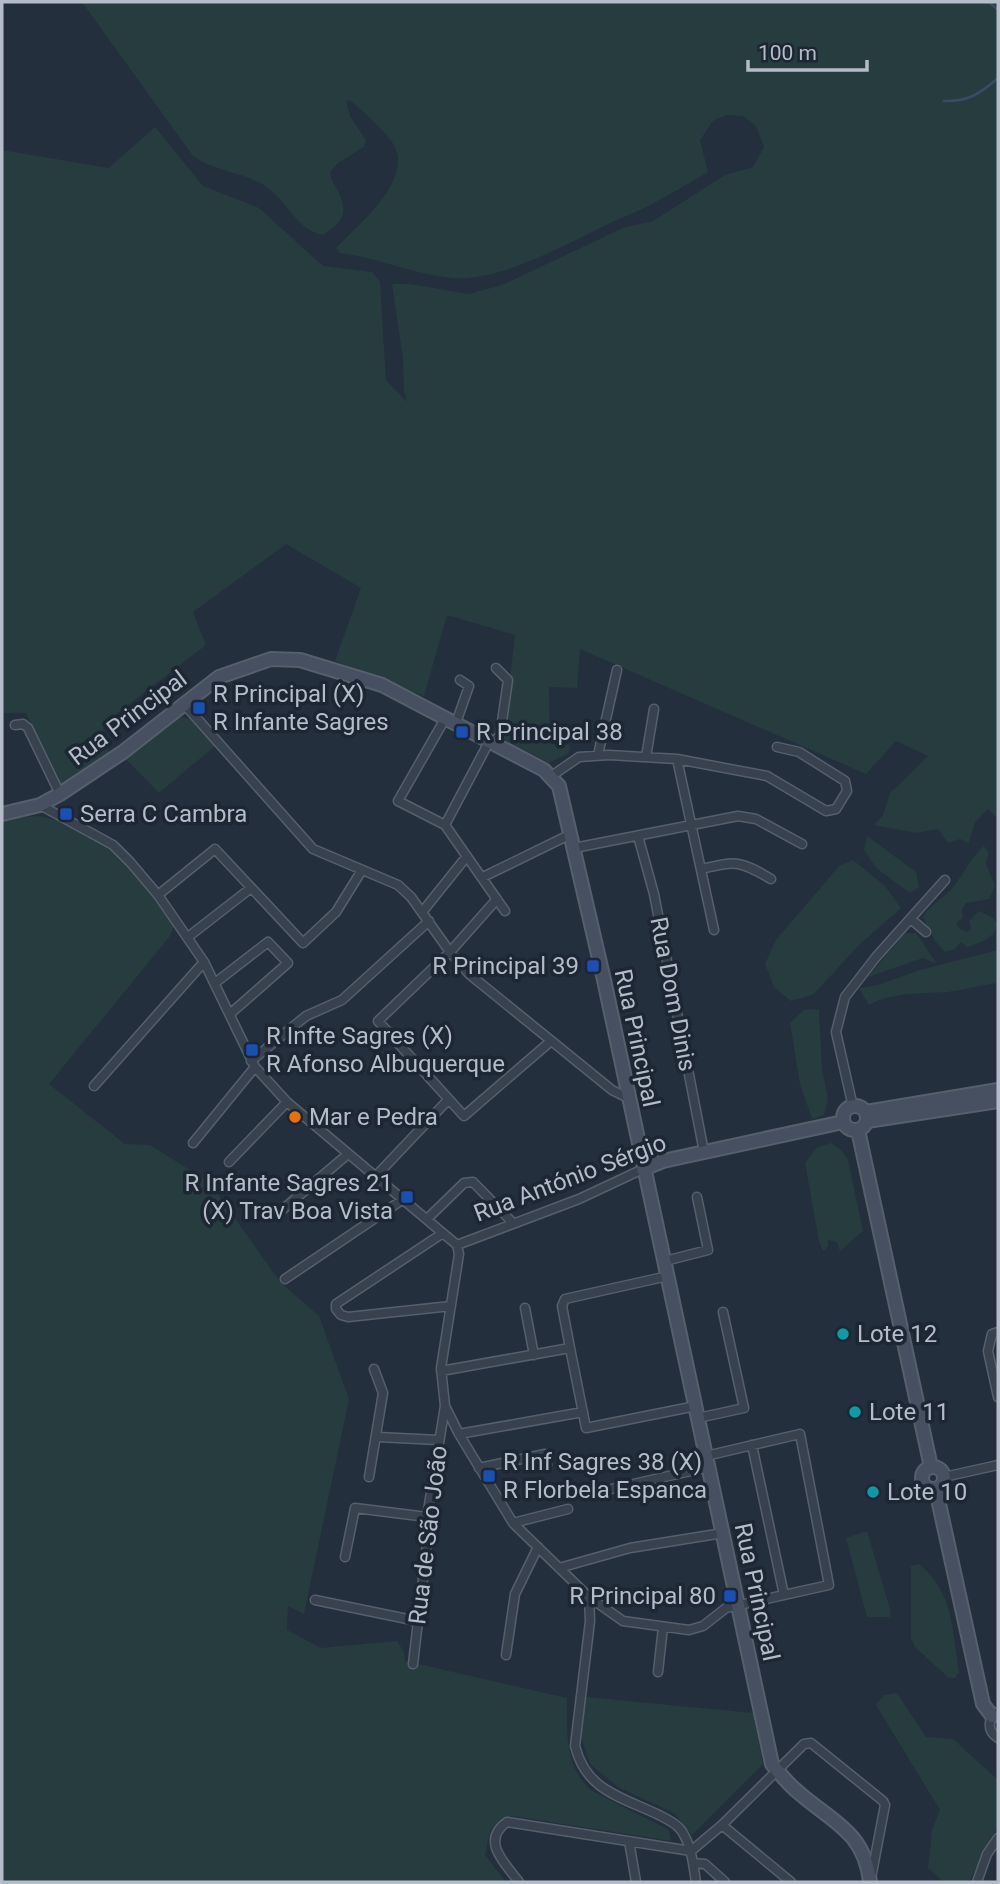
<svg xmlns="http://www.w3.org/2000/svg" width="1000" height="1884" viewBox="0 0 1000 1884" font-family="Roboto,sans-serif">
<rect width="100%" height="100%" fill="#242f3e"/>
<path fill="#263c3f" d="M82 2H998V819L988 809 975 822 969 843 960 839 948 843 938 829 916 833 874 825 883 815 890 793 928 756 896 741 866 774 580 649 577 688 549 687 550 744 570 745 569 753 549 763 503 739 515 635 447 615 424 696 335 661 361 588 286 544 193 612 206 645 102 725 110 755 60 786 57 784 26 713H2V150L109 168 155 127 203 186 259 208 323 266 372 272 380 282 386 380 407 402 404 391 403 359 392 284H410L469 294 502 285 623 228 653 221 725 175 753 167 764 147 756 126 743 116 727 115 713 121 700 140 708 172C689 183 671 194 652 204 637 212 620 218 604 226 565 245 498 282 454 278 415 275 379 258 340 253L336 248C358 225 417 178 392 142 381 127 364 113 350 100L346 101 350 116 366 140 364 147 338 163 330 172C331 181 335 185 339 193 349 214 341 223 323 235 298 230 288 204 269 189 248 172 217 173 193 156Z
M183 717 191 720 215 746 159 793 126 759 174 719Z
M39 816C71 822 105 843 128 865 145 882 159 906 174 926L170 936 49 1084 125 1144 150 1145 209 1182 281 1283 319 1316 349 1399 304 1614 288 1606 287 1630 321 1648 397 1641 404 1652 405 1661 567 1698C567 1732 564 1767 592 1791L669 1830 671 1841 512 1816C487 1825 491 1830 485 1855L506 1882H2V819Z
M867 836 916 872 919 887 910 893 876 868 864 850Z
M984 846 989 853 986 864 995 886 989 899 966 903 962 910 963 918 956 923 959 928 967 932 971 928 969 921 979 911 993 918 998 924C992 940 982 942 967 947L961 942 955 949 945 952 935 941 923 917C930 904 945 898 954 886 966 871 968 861 984 846Z
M853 860 885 886 901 908 859 945 814 994 791 1001 774 987 765 964 776 940 817 892 839 866Z
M905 933H916L937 964 923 958 868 977Z
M998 950V983C984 984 969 989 955 991 925 995 896 990 869 1005L859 988 878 985 920 970Z
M805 1009 819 1010 822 1069 828 1099 824 1115 812 1119 800 1084 790 1023Z
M831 1143 842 1151 848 1160 863 1231 840 1251 837 1242 828 1240V1247L823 1251 819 1241 805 1163 816 1148Z
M867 1531 890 1609V1617H867L846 1538Z
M919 1564C954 1593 952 1629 959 1672L955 1678H949L915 1647 911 1638V1566Z
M897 1693 926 1737 953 1739 998 1780V1826L969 1882H944L928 1868 932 1830 940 1810 876 1705 884 1695Z
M586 1697 753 1713 763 1764 692 1835 674 1813 618 1787 590 1764 580 1734Z"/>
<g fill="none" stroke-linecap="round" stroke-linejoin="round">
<path stroke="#394c67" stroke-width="2.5" d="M989 2 998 10
M944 101C968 102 981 93 998 78"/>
<defs>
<path id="street" d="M184 704 313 849 398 885 411 897 450 952 469 974 612 1090 628 1098
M446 717 398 801 445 825 505 911
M456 723 469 686 460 680
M15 725 23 724 28 728 60 794
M494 742 500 735 508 680 496 668
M598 755 617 670
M646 757 654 709
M677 759 714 930
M550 777 579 757 609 755 677 759 767 776 826 811 836 809 847 791 845 781 799 752 777 747
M40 805 113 845 130 862 158 895 204 962 255 1067 287 1102 457 1245 459 1254 441 1368 445 1406 459 1434 513 1523 589 1597 623 1621 689 1630 703 1626 726 1608 829 1585 800 1434 706 1456
M445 825 490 740
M638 836 654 894 704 1152
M574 848 738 816 756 819 802 844
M701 869C737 861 739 860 771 879
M483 877 571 834
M158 895 215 849 303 943 336 912 362 870
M497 899 450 952 378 1021 464 1116 551 1041
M423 911 467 856
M912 920 926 932
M188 937 251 888
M215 983 268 942 288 963 230 1014
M251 1061 306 1016 342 1000 429 921
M94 1086 204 962
M853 1107 836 1032 845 997 876 957 945 880
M193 1143 255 1067
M229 1162 287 1102
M375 1177 448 1100
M282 1210 348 1154
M427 1219 464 1183 473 1182 513 1223
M443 1233 336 1304V1309L341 1315 348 1317 451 1306
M457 1245 579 1199 643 1169
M665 1261 708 1250 697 1197
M285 1279 402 1200
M525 1308 534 1355
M998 1332 992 1334 988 1351 998 1397
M570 1348 562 1306 565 1299 668 1276
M441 1371 570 1348 586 1428 696 1406
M698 1418 744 1408 723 1312
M459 1434 583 1412
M378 1437 438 1440
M752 1445 784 1595
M479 1468 545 1454 547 1465
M369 1477 383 1393 374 1369
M944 1477 998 1465
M611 1489 709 1467
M513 1523 568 1509
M345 1557 355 1508 427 1517
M559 1568 630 1548 723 1533
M589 1597 590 1621 575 1746C586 1791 622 1797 659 1815 667 1819 676 1823 681 1830 692 1846 693 1864 696 1882
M315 1600 417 1621
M506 1655 515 1594 538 1547
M413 1664 427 1544V1517L445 1406
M658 1672 663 1627
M998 1712C987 1719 987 1731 998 1738
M722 1825 791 1882
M629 1841 636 1882
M693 1863 705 1864 725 1882
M519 1882C505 1863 480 1841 507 1822L691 1851 722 1825 804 1744 811 1743 883 1801 885 1805 872 1873
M977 1882 987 1854 998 1838"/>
<path id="secondary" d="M2 814 40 805 60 794 123 752 219 677 271 659 300 660 382 685 544 770 559 786 604 980 772 1764C780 1774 788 1784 798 1792 832 1822 865 1832 870 1882
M843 1118a12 12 0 1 1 24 0a12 12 0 1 1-24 0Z
M866 1112 998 1090
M867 1121 998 1101
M858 1130 931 1467
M643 1169 663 1161 843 1122
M922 1478a11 11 0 1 1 22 0a11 11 0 1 1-22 0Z
M936 1490 983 1704 992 1716"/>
</defs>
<use href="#street" stroke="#565f6c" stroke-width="11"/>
<use href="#secondary" stroke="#565f6c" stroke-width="16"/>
<use href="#street" stroke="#38414e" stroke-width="8"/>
<use href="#secondary" stroke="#465061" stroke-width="12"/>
</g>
<g fill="#1a4fb4" stroke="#1d2633" stroke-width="2.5">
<rect x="192" y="701" width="14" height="14" rx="3.5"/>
<rect x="455" y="725" width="14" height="14" rx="3.5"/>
<rect x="59" y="807" width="14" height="14" rx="3.5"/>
<rect x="586" y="959" width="14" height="14" rx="3.5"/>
<rect x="245" y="1043" width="14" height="14" rx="3.5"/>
<rect x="400" y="1190" width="14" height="14" rx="3.5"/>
<rect x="482" y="1469" width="14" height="14" rx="3.5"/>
<rect x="723" y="1589" width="14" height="14" rx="3.5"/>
</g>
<circle fill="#e8710a" stroke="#1d2633" stroke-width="2.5" cx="295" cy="1117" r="7"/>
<g fill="#0f9aa8" stroke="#1d2633" stroke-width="2.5">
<circle cx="843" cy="1334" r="7"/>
<circle cx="855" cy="1412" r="7"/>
<circle cx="873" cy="1492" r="7"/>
</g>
<g text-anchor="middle" stroke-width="7" stroke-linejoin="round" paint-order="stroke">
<g font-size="24" fill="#b4bcc9" stroke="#1d2633" text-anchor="start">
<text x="213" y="702">R Principal (X)<tspan x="213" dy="28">R Infante Sagres</tspan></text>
<text x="476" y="740">R Principal 38</text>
<text x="80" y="822">Serra C Cambra</text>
<text x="579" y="974" text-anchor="end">R Principal 39</text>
<text x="266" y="1044">R Infte Sagres (X)<tspan x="266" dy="28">R Afonso Albuquerque</tspan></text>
<text x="309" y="1125">Mar e Pedra</text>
<text x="393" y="1191" text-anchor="end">R Infante Sagres 21<tspan x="393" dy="28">(X) Trav Boa Vista</tspan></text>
<text x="857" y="1342">Lote 12</text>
<text x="869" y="1420">Lote 11</text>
<text x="503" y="1470">R Inf Sagres 38 (X)<tspan x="503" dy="28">R Florbela Espanca</tspan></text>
<text x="887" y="1500">Lote 10</text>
<text x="716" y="1604" text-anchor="end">R Principal 80</text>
</g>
<g font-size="24" fill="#b4bcc9" stroke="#1d2633">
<text transform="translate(128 718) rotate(-37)" y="8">Rua Principal</text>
<text transform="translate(673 994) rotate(79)" y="8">Rua Dom Dinis</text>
<text transform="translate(637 1038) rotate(78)" y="8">Rua Principal</text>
<text transform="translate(570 1178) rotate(-21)" y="8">Rua António Sérgio</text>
<text transform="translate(428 1535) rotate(-83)" y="8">Rua de São João</text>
<text transform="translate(757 1592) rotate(78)" y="8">Rua Principal</text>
</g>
</g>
<rect width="1000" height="1884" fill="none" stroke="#b4bcc9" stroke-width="7"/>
<path d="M748 60v10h119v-10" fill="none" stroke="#b4bcc9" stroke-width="3.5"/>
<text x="758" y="60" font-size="21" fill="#b4bcc9" stroke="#1d2633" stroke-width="5" paint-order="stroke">100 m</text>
</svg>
